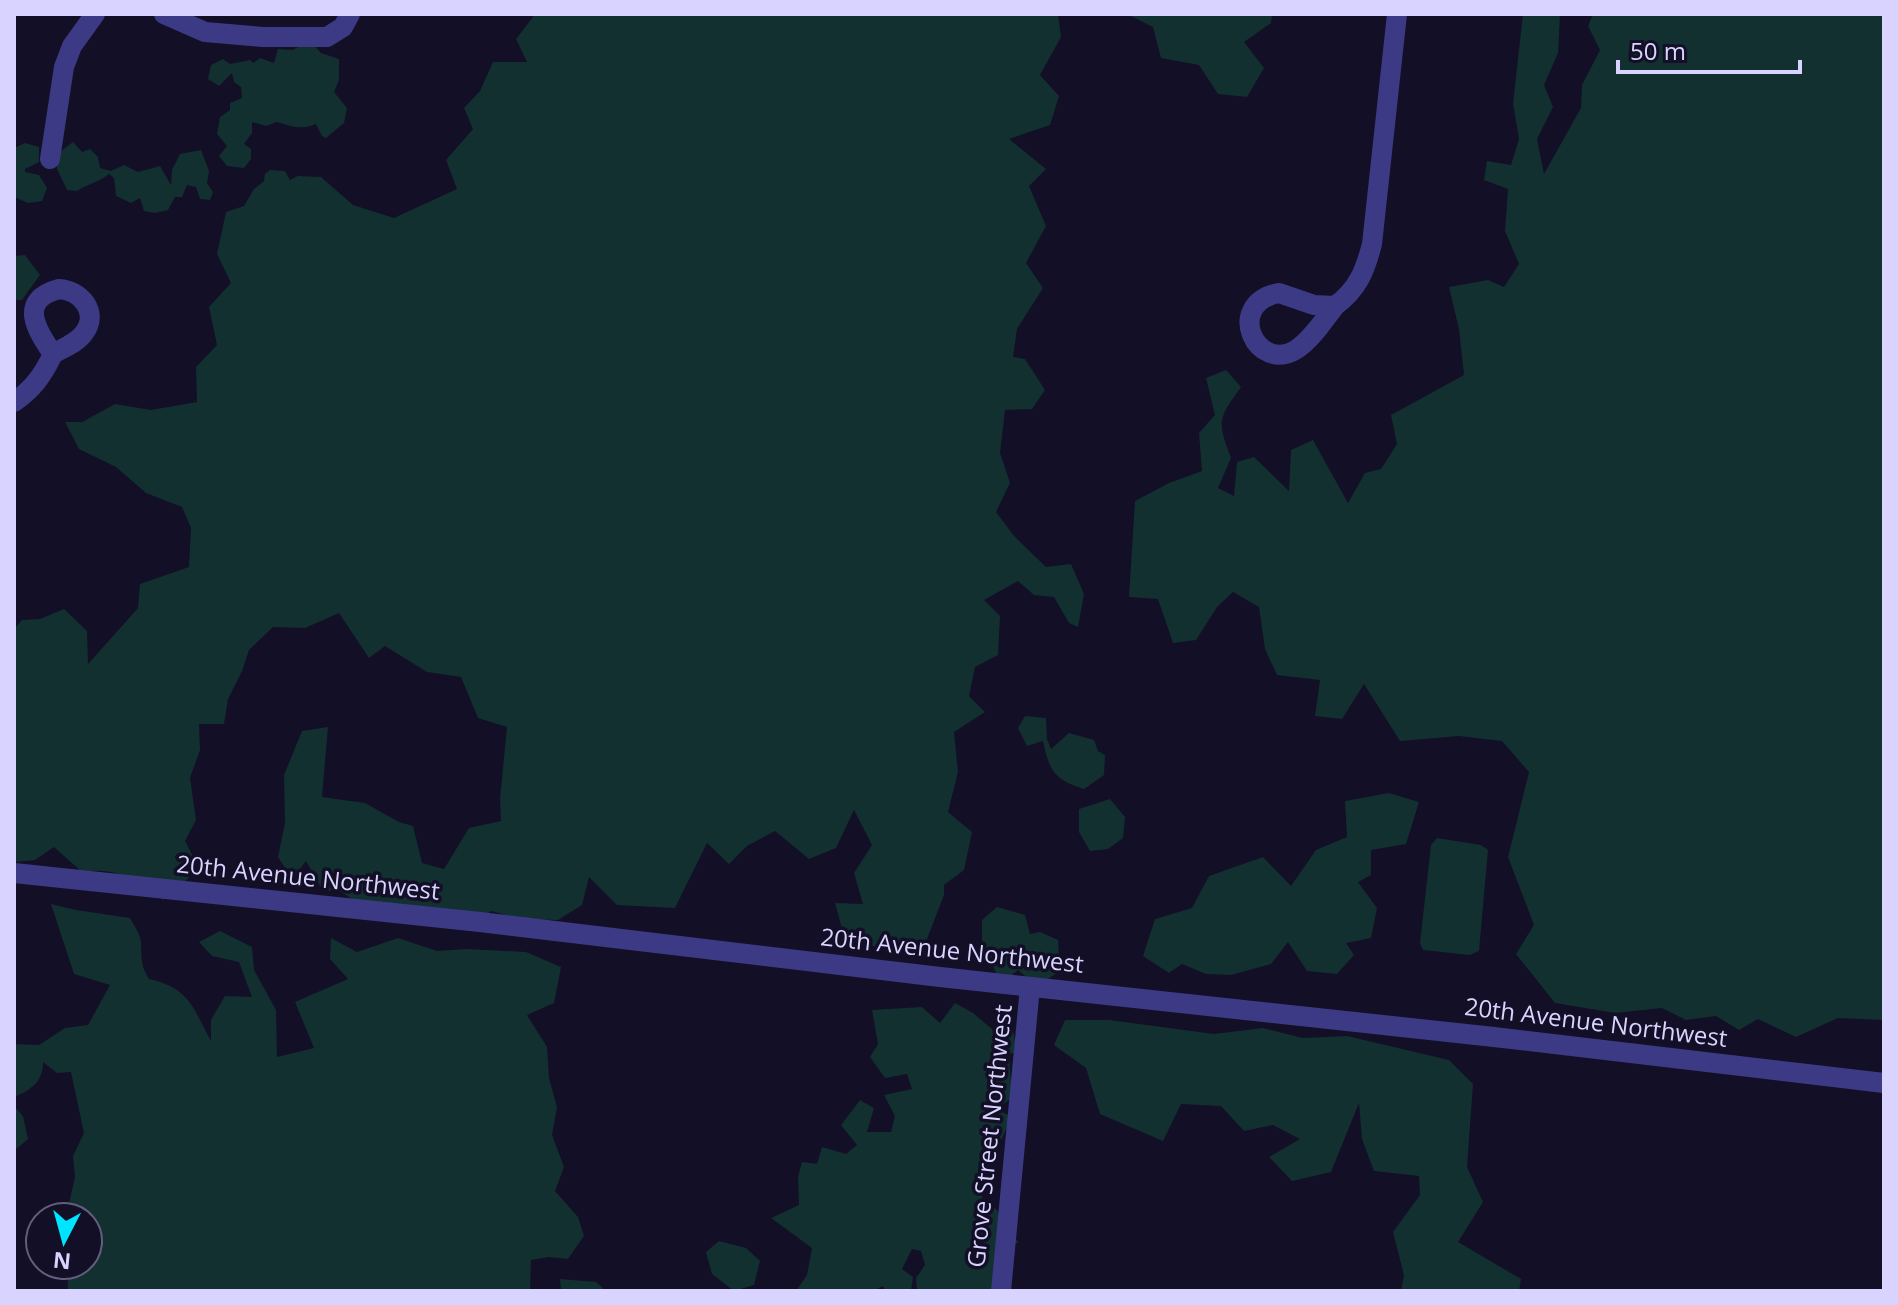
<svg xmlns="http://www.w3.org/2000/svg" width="1898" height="1305" viewBox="0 0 1898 1305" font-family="'Open Sans',sans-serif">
<rect width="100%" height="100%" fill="#130f26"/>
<path fill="#12302f" d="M531 14H1058L1061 37 1040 75 1059 96 1050 125 1009 139 1046 169 1029 186 1046 226 1026 263 1043 288 1017 329 1013 357 1025 359 1045 390 1032 409 1005 410 1000 453 1010 483 996 512 1014 536 1046 567 1071 564 1084 594 1078 627 1069 623 1054 597 1034 595 1018 581 984 600 1000 616 998 655 975 667 969 696 985 712 954 732 958 772 948 812 972 832 964 870 944 885V895L920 957 884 950 844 936 835 903 863 904 854 873 872 845 854 810 836 848 809 859 775 831 747 846 729 864 707 843 675 908 617 905 589 877 582 905 558 920 518 919 492 911 463 927 380 917 338 890 323 891 306 861 292 879 278 857 285 823 284 775 302 731 328 727 322 797 365 803 399 822 413 826 422 863 444 869 469 828 501 821 500 799 507 727 478 718 461 677 427 672 385 646 369 658 339 613 305 628 273 627 249 650 242 671 228 699 224 724H199L200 750 190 778 196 820 185 841 195 860 190 877 163 900C136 879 116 867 82 872L54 847 35 860 14 862V629L22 620 40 619 64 609 87 631 88 664 138 608 140 584 189 567 191 528 182 507 146 493 116 467 79 449 65 422H82L115 404 151 410 197 402 196 367 217 345 209 307 231 283 217 254 226 212 244 206 254 189 264 181 265 174 270 170 285 171 290 180 298 176 321 177 353 205 394 218 457 189 446 160 473 129 464 108 480 91 493 62H527L516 39 533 17Z
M1127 14H1272L1271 23 1244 42 1264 68 1247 97 1218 94 1199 65 1161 58 1153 27Z
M1523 14H1560L1558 53 1544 85 1553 107 1537 139 1544 174 1581 108 1582 85 1600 50 1588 26 1593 14H1884V1020L1838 1018 1796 1037 1758 1019 1739 1030 1716 1016 1686 1020 1662 1008 1615 1013 1555 1003 1516 954 1534 925 1508 857 1529 772 1502 741 1459 736 1400 741 1364 684 1342 719 1315 716 1320 680 1277 675 1265 649 1259 607 1233 592 1217 607 1196 640 1173 643 1158 599 1129 597 1135 501 1169 483 1202 471 1199 433 1215 415 1206 378 1226 370 1241 387C1218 419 1217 421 1231 458L1218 488 1234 496 1237 462 1254 457 1289 491 1291 450 1313 440 1348 503 1365 473 1381 469 1397 444 1391 415 1464 375 1459 329 1449 287 1488 280 1504 287 1519 264 1505 231 1508 189 1484 180 1487 161 1511 165 1519 139 1513 103Z
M309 40 321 53 339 59V80L334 92 347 108 344 123 326 138 322 136 316 124C302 130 292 127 277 122L266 126 252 122V133L244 144 251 149V159L244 168 227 166 219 156 227 146 217 134 220 117 230 110V103L242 98 241 87 234 82 232 73 219 86 208 79 211 65 223 59 230 64 250 60 253 63 260 58 274 63 278 49 293 50Z
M73 142 82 152 90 149 98 157 100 168 111 171 124 165 138 172 160 166 171 185 172 170 180 154 201 150 209 171 207 183 213 192 210 200 200 199 196 187 187 185 182 197H175L168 210 155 213 144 211 140 198 131 203 116 196 114 178 109 174C100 182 87 184 77 191L67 190 57 169 56 155Z
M25 143 39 147V162L25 169V172L39 175 47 188 42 201 28 203 14 197V148Z
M25 255 40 275 22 300H14V256Z
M1025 716 1046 718 1047 739 1051 749 1069 733 1094 740 1098 751 1105 755 1104 775 1084 789C1055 780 1049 771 1043 741L1027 746 1018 728Z
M1389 793 1419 802 1406 844 1371 850V875L1358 882 1377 908 1371 938 1346 943 1354 955 1337 974 1307 971 1288 942 1271 964 1231 975 1206 974 1182 964 1169 973 1143 956 1155 919 1192 908 1209 876 1263 857 1291 886 1316 850 1347 837 1345 801Z
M1110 799 1125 817 1123 838 1108 849 1090 851 1079 832V809Z
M1437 838 1481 845 1488 850 1479 951 1470 955 1423 950 1420 943 1431 845Z
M51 904 76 910 130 918C134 925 140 934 141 942 142 958 140 965 149 979 190 988 193 1008 211 1041V1020L225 996 252 997 239 962 212 956 199 942 220 931 252 947 254 970 276 1010 277 1057 314 1048 295 1002 348 979 330 959 331 938 357 952 398 938 437 951 467 949 526 952 561 967 554 1003 527 1015 547 1047 549 1078 557 1107 552 1135 564 1167 555 1191 578 1217 584 1236 568 1259 549 1257 531 1260 530 1291H68L67 1265H88V1217H66L75 1177 73 1156 84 1133 71 1072 57 1073 43 1062C43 1082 31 1090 14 1097V1044L39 1045 65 1028 88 1025 110 985 74 974Z
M997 907 1025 915 1030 934 1040 932 1058 940 1060 971 1037 986 1018 970 1001 984 982 942V920Z
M955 1003 973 1013 999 1035 1013 1030 1017 1052 1009 1054 1012 1098 996 1109 1012 1117 986 1172 982 1199 997 1210 1018 1242 997 1260 1000 1291H917L916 1278 925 1265 921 1251 912 1249 902 1269 913 1277 911 1291H885L883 1286 874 1291H796L807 1275 812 1248 771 1218 799 1205 798 1177 802 1162 817 1164 822 1147 846 1154 857 1145 841 1125 860 1100 874 1108 867 1132H891L895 1116 884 1095 912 1089 907 1074 885 1078 870 1057 878 1044 872 1010 922 1007 940 1023Z
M1065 1020H1109L1214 1034 1263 1028 1303 1038 1347 1036 1449 1060 1473 1084 1467 1167 1483 1202 1458 1242 1521 1279 1519 1291H1401L1404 1275 1393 1232 1420 1195 1419 1176 1374 1171 1362 1139 1359 1103 1331 1172 1292 1181 1269 1157 1300 1139 1273 1125 1244 1131 1221 1106 1181 1104 1163 1141 1100 1114 1086 1068 1054 1045Z
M14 1106 23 1116 28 1139 14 1151Z
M719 1241 746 1248 760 1261 754 1285 734 1291 712 1274 706 1252Z
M560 1279 596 1282 606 1291H561Z"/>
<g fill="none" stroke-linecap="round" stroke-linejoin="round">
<path stroke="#3d3a85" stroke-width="20" d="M164 14 205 32 263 37H327L343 27 350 14
M50 159 64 67 72 46 95 14
M59 289C80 290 100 312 84 333 77 343 63 348 53 354 37 331 17 300 59 289Z
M1279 293 1314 305 1335 306C1324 320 1312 339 1297 349 1257 375 1223 304 1279 293Z
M1335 306C1358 289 1365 271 1372 244L1397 14
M14 402C33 389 43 375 53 354
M1001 1291 1030 987"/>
<path stroke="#3d3a85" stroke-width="20" d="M14 873 480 922 940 977 1494 1037 1884 1083"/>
</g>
<g text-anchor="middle" stroke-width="7" stroke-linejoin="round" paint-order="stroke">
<g font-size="24" fill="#d9d4ff" stroke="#130f26">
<text transform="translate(308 878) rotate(6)" y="8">20th Avenue Northwest</text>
<text transform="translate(952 951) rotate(6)" y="8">20th Avenue Northwest</text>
<text transform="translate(1596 1023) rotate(7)" y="8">20th Avenue Northwest</text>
<text transform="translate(990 1136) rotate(-84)" y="8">Grove Street Northwest</text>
</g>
</g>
<rect width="1898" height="1305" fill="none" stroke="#d9d4ff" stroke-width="32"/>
<g transform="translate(64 1241) rotate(186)"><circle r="38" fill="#130f26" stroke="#625e7d" stroke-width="2"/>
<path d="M0-6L14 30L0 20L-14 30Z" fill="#00e5ff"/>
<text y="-12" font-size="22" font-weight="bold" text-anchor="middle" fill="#d9d4ff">N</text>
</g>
<path d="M1618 60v12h182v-12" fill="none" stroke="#d9d4ff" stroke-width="4"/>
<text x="1630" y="60" font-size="24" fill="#d9d4ff" stroke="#130f26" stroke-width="6" paint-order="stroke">50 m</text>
</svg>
